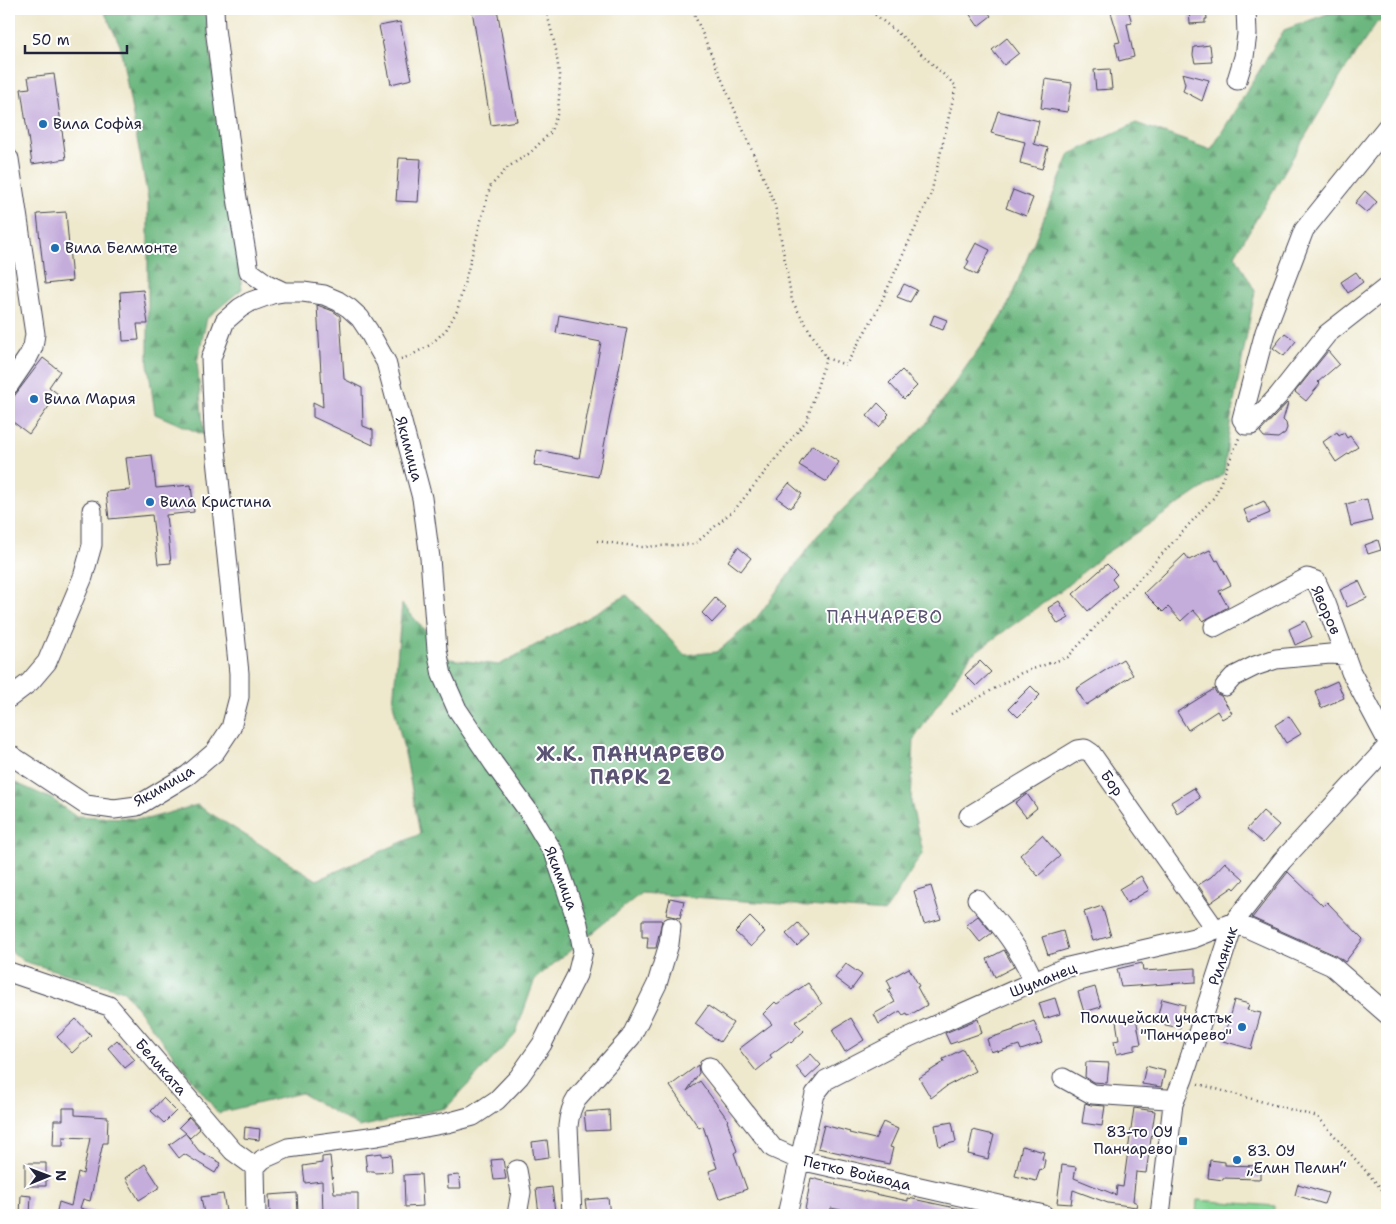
<svg xmlns="http://www.w3.org/2000/svg" width="1396" height="1224" viewBox="0 0 1396 1224" font-family="'Shantell Sans',sans-serif">
<defs>
<pattern id="forest-firs" width="22" height="20" patternUnits="userSpaceOnUse" patternTransform="scale(1.25)"><rect width="22" height="20" fill="#6cb77f"/><path d="M5 1l3.5 6h-7zM16 11l3.5 6h-7z" fill="#589469"/></pattern>
</defs>
<rect width="100%" height="100%" fill="#fff"/>
<filter id="ink" filterUnits="userSpaceOnUse"><feTurbulence type="fractalNoise" baseFrequency=".02" numOctaves="2"/><feDisplacementMap in="SourceGraphic" scale="10" xChannelSelector="R" yChannelSelector="G"/><feConvolveMatrix kernelMatrix="1 2 1 2 8 2 1 2 1" color-interpolation-filters="sRGB"/></filter>
<filter id="wash" filterUnits="userSpaceOnUse"><feTurbulence type="fractalNoise" baseFrequency=".0096" numOctaves="4" result="noise"/><feDisplacementMap in="SourceGraphic" scale="20" xChannelSelector="R" yChannelSelector="G"/><feGaussianBlur stdDeviation="1.12" result="paint"/><feColorMatrix in="noise" values="0 0 0 0 0 0 0 0 0 0 0 0 0 0 0 0 0 1.4 0 .05"/><feComposite in="paint" operator="in"/></filter>
<g filter="url(#wash)">
<rect width="100%" height="100%" fill="#eee8cc"/>
<path fill="#86d696" stroke="#547c68" d="M1197 1200 1275 1206 1274 1215H1196Z"/>
<path fill="url(#forest-firs)" stroke="#476c5d" d="M103 9H205L242 289 207 318 197 362 204 435 155 414 148 364V199L120 45Z
M1340 9H1387V21L1377 22 1341 76 1235 255 1255 291 1230 424 1224 474 1103 555 1063 589 971 655 914 739 911 802 923 852 885 912 641 893 535 979 515 1035 446 1108 359 1127 301 1093 218 1113 124 991 23 961 9 949V780L52 799 75 816 147 819 197 805 317 880 420 834 406 758 393 703 402 604 449 659 499 665 627 595 685 655 717 652 756 619 817 536 926 424 1006 310 1070 154 1136 123 1211 150 1284 30Z"/>
<g id="blocks">
<path fill="#c5addb" d="M480 9H497L517 121 491 125 472 10Z
M966 9H986L991 16 978 26Z
M1110 9H1128L1132 23 1127 24 1134 57 1119 61 1115 43 1120 42Z
M1189 9H1206L1207 19H1205V23L1190 24Z
M400 22 412 79 391 84 379 26Z
M1007 38 1019 53 1004 65 992 50Z
M1210 45 1212 62 1195 63 1193 55 1194 47Z
M1110 69 1112 89 1096 90 1094 70Z
M1182 73 1209 80 1202 101 1183 91 1185 84Z
M54 74 66 159 32 164 21 89 30 88 28 77Z
M1045 79 1072 83 1067 112 1041 108Z
M998 111 1039 121 1034 144 1048 148 1042 169 1020 163 1025 142 991 133Z
M399 158 421 159 418 202 396 201Z
M1013 190 1033 198 1026 216 1006 208Z
M1365 191 1377 202 1367 213 1355 203Z
M66 212 72 281 45 284 37 214Z
M976 243 990 250 977 275 965 269 969 261 967 260Z
M1356 272 1363 282 1348 293 1341 282Z
M904 284 917 290 910 302 897 297Z
M143 290 148 324H137L139 340 123 341 120 292Z
M317 305 333 311 340 316 344 379 362 388 363 426 373 430V445L313 417V402L323 407Z
M559 315 627 328 598 477 534 465 537 450 579 458 601 342 556 333Z
M934 315 947 320 943 330 930 325Z
M1285 333 1296 341 1284 356 1273 348Z
M1328 351 1339 364 1318 382 1320 384 1306 401 1295 392Z
M43 358 60 371 49 387 58 394 29 434 9 419V403Z
M902 370 917 386 904 399 889 383Z
M878 403 889 414 887 416 888 417 879 427 867 416Z
M1287 403H1288L1283 420 1286 423 1287 428 1285 433 1278 438 1264 437 1260 432Z
M1337 432 1339 436 1344 433 1347 438 1350 436 1358 447 1336 462 1323 442Z
M812 445 839 462 827 482 799 465Z
M152 455 156 488 191 485 194 512 166 515 171 563 158 564 152 515 109 519 106 492 130 490 126 458Z
M789 483 802 494 791 508 777 498Z
M1367 499 1372 521 1351 526 1346 504Z
M1264 501 1270 513 1249 522 1244 510Z
M1378 540 1381 550 1368 554 1365 545Z
M738 547 751 558 741 571 728 561Z
M1210 550 1216 561 1218 560 1231 585 1219 591 1228 607 1203 621 1193 610 1181 621 1168 607 1163 612 1144 593 1185 554 1189 560Z
M1107 564 1117 574 1112 579 1117 586 1088 611 1073 594Z
M1359 581 1367 598 1347 607 1340 590Z
M715 598 726 608 712 623 702 613Z
M1059 601 1069 618 1058 624 1048 608Z
M1305 621 1312 637 1295 645 1289 629Z
M1123 659 1133 675 1086 705 1076 689Z
M980 661 991 672 976 686 965 675Z
M1337 681 1344 698 1321 708 1315 691Z
M1031 686 1040 695 1018 717 1009 708Z
M1214 689 1217 694 1221 696 1232 713 1222 719 1217 711 1188 730 1177 712Z
M1289 716 1301 734 1286 743 1275 725Z
M1194 788 1200 798 1177 813 1171 802Z
M1027 794 1037 808 1026 817 1015 803Z
M1263 811 1279 825 1263 843 1247 829Z
M1042 835 1060 856 1038 876 1020 855Z
M1225 862 1244 879 1235 889 1233 887 1210 903 1198 885 1211 877Z
M1288 872 1323 906 1327 902 1363 939 1345 962 1337 956 1252 918Z
M1141 876 1149 890 1127 903 1119 889Z
M931 886 941 919 924 924 914 891Z
M670 898 684 901 680 918 666 915Z
M1102 906 1111 936 1093 941 1084 912Z
M978 916 992 933 980 942 966 925Z
M750 917 765 932 751 947 735 932Z
M642 920H662L656 948H647L648 937H642Z
M798 923 809 935 797 946 786 934Z
M1063 931 1068 949 1048 955 1042 937Z
M1004 950 1014 967 995 977 987 959Z
M1142 963 1143 971 1196 968V982L1121 987 1117 969Z
M846 964 862 975 851 990 835 978Z
M909 968 919 986 917 987 927 1005 908 1016 907 1013 903 1015 900 1011 879 1024 874 1014 895 1002 888 990 891 988 887 980Z
M808 983 822 1004 795 1022 804 1031 791 1043 789 1041 770 1055 772 1058 756 1071 739 1049 772 1024 763 1014 775 1002 777 1004Z
M1095 987 1101 1007 1084 1012 1078 992Z
M1055 998 1060 1014 1044 1019 1039 1003Z
M1162 999 1185 1005 1180 1028 1156 1023Z
M1234 1000 1249 1004 1247 1010 1261 1013 1251 1049 1223 1041Z
M708 1006 733 1023 720 1042 695 1024Z
M851 1018 864 1040 845 1052 832 1030Z
M1136 1018 1141 1044 1135 1045V1050L1116 1054 1114 1041 1119 1040 1116 1021Z
M76 1019 91 1035 72 1053 57 1037Z
M978 1019 982 1033 950 1044 945 1033Z
M1034 1021 1042 1043 1021 1050 1019 1045 997 1052V1050L991 1052 987 1039 1014 1030V1029Z
M117 1040 135 1060 125 1068 108 1048Z
M963 1049 975 1071 947 1086 931 1098 919 1078 944 1062 943 1059Z
M811 1054 821 1065 806 1079 796 1067Z
M1086 1062 1109 1063 1107 1083 1093 1082 1085 1077Z
M698 1065 699 1073 687 1091 700 1081 728 1120 727 1121 737 1151 734 1153 747 1189 719 1199 709 1171 717 1168 703 1126 699 1128 670 1086Z
M1146 1066 1165 1071 1161 1087 1142 1084Z
M163 1098 176 1111 164 1123 151 1111Z
M1085 1103 1091 1105 1105 1106 1102 1126 1082 1123Z
M63 1108H75V1115L108 1117 107 1143H103L90 1201 83 1199 80 1208 94 1212 93 1215H56L59 1202 71 1206 78 1172 83 1174 90 1138 63 1137V1146H53L54 1120H63Z
M1134 1108 1155 1111 1146 1173 1136 1172 1133 1201 1137 1203 1136 1207 1108 1203 1073 1190 1071 1204 1057 1203 1062 1165 1076 1167 1074 1178 1116 1195 1117 1186 1123 1187Z
M609 1110 610 1130 586 1131 584 1112Z
M189 1117 200 1129 190 1138 186 1134 199 1151 221 1163 215 1173 184 1154 179 1158 169 1145 186 1133 179 1127Z
M883 1122 898 1129 890 1147 893 1148 889 1164 818 1148 824 1125 850 1132 849 1133 875 1139Z
M952 1122 956 1142 939 1146 935 1125Z
M245 1127 260 1129 259 1140 244 1138Z
M973 1130 994 1135 988 1159 968 1154Z
M547 1140 549 1157 534 1159 532 1142Z
M1022 1146 1044 1152 1042 1159 1045 1160 1043 1170 1040 1169 1036 1181 1015 1176Z
M382 1153V1156L391 1155 392 1172 375 1173 374 1171H367L365 1155Z
M330 1156 334 1193H358V1215H323L322 1181 305 1183 303 1166 322 1163V1157Z
M503 1159 506 1179 494 1180 491 1160Z
M1210 1160 1225 1162V1165L1260 1166V1179L1223 1178V1180L1208 1178Z
M25 1163H46V1186H25Z
M145 1164 160 1187 139 1200 126 1178Z
M421 1174 423 1206 405 1207 404 1175Z
M459 1175 461 1188H448L447 1176Z
M811 1178 836 1184 835 1185 880 1195 908 1201V1198L965 1210 964 1215H864L831 1208 829 1215H804Z
M1298 1184 1328 1193 1324 1204 1295 1195Z
M552 1187 555 1212 539 1214 536 1189Z
M297 1193 298 1213 270 1214 269 1195Z
M223 1194 226 1211 204 1214 201 1197Z
M21 1195 31 1196 30 1215H20Z
M608 1198 610 1215H587L585 1200Z"/>
</g>
</g>
<g filter="url(#ink)">
<use href="#blocks" fill-opacity="0" stroke="#414051" stroke-width="1"/>
<g fill="none" stroke-linecap="round" stroke-linejoin="round">
<defs>
<path id="minor" d="M214 9 215 28 236 192 249 271 267 284 284 292
M1237 80 1244 57 1247 34 1246 9
M1387 127 1304 230 1265 332 1242 419 1246 425H1251L1278 396 1327 334 1387 287
M9 159 35 334 33 347 28 357 9 385
M1214 627 1307 578 1316 581 1326 603 1351 672 1387 740
M1225 686 1233 677 1255 666 1276 659 1330 654 1345 655
M9 698 30 682 47 662 83 577 92 545V510
M9 754 86 805 114 809 137 806 188 775 215 752 231 728 239 697V673L214 430 211 358 225 321 240 308 250 302 272 294 284 292H303L324 295 338 301 349 308 360 318 368 330 386 362 422 498 430 558 437 650 442 675 457 709 494 764 529 812 555 855 578 924 583 951 577 975 542 1044 519 1077 497 1100 473 1116 447 1123 377 1136 288 1148 263 1159 255 1167
M969 816 1078 750 1085 749 1091 753 1215 929
M977 899C1001 925 1020 949 1034 982
M9 972 109 1006 233 1151 255 1167
M709 1067 773 1148 800 1160 1044 1215
M1063 1078 1092 1094 1167 1099 1173 1104
M255 1167 256 1215
M517 1170 521 1192 517 1215
M572 1215 568 1126C569 1116 571 1107 577 1098L631 1037 657 984 669 944 671 927
M787 1215 815 1094 826 1080 909 1037 1064 968 1194 938 1234 922 1332 966 1387 1014
M1160 1215 1173 1104 1183 1079 1234 922 1282 861 1387 747"/>
</defs>
<use href="#minor" stroke="#414051" stroke-width="21"/>
<path stroke="#414051" stroke-width="2.5" stroke-dasharray="1 4" stroke-linecap="butt" d="M826 358 846 365 878 309 931 194 956 86 904 38 868 9
M401 359 410 356 430 345 446 330 457 311 490 187 508 167 530 153 550 133 558 112 560 82 556 50 546 9
M597 541 642 547 695 544 736 508 807 420 826 358 792 301 775 205 692 9
M951 714 1021 673 1068 657 1215 496 1239 438
M1198 1084 1318 1117 1387 1195"/>
<use href="#minor" stroke="#fff" stroke-width="19"/>
</g>
</g>
<g fill="#1f6fb2" stroke="#fff" stroke-width="2">
<circle cx="43" cy="124" r="5"/>
<circle cx="55" cy="248" r="5"/>
<circle cx="34" cy="399" r="5"/>
<circle cx="150" cy="502" r="5"/>
<circle cx="1242" cy="1027" r="5"/>
<rect x="1178" y="1136" width="10" height="10" rx="2.5"/>
<circle cx="1237" cy="1160" r="5"/>
</g>
<g text-anchor="middle" stroke-width="4" stroke-linejoin="round" paint-order="stroke">
<g font-size="15" fill="#22223b" stroke="#fff" text-anchor="start">
<text x="53" y="129">Вила Софѝя</text>
<text x="65" y="253">Вила Белмонте</text>
<text x="44" y="404">Вила Мария</text>
<text x="160" y="507">Вила Кристина</text>
<text x="1232" y="1023" text-anchor="end">Полицейски участък<tspan x="1232" dy="17">"Панчарево"</tspan></text>
<text x="1173" y="1137" text-anchor="end">83-то ОУ<tspan x="1173" dy="17">Панчарево</tspan></text>
<text x="1247" y="1156">83. ОУ<tspan x="1247" dy="17">„Елин Пелин“</tspan></text>
</g>
<g font-size="15" fill="#22223b" stroke="#fff">
<text transform="translate(409 449) rotate(75)" y="5">Якимица</text>
<text transform="translate(1326 610) rotate(66)" y="5">Яворов</text>
<text transform="translate(1112 783) rotate(55)" y="5">Бор</text>
<text transform="translate(164 786) rotate(-30)" y="5">Якимица</text>
<text transform="translate(561 878) rotate(69)" y="5">Якимица</text>
<text transform="translate(1223 956) rotate(-71)" y="5">Риляник</text>
<text transform="translate(1043 980) rotate(-22)" y="5">Шуманец</text>
<text transform="translate(161 1067) rotate(49)" y="5">Беликата</text>
<text transform="translate(857 1173) rotate(13)" y="5">Петко Войвода</text>
</g>
<g font-size="18" letter-spacing="1" fill="#5b5373" stroke="#fff">
<text x="885" y="623">ПАНЧАРЕВО</text>
</g>
<g font-size="20" font-weight="bold" letter-spacing="1" fill="#5b5373" stroke="#fff">
<text x="631" y="761">Ж.К. ПАНЧАРЕВО<tspan x="631" dy="23">ПАРК 2</tspan></text>
</g>
</g>
<rect width="1396" height="1224" fill="none" stroke="#fff" stroke-width="30"/>
<g transform="translate(48 1176) rotate(89)" stroke="#ffffff" stroke-width="4" paint-order="stroke">
<path d="M0-4L9 19L0 12L-9 19Z" fill="#22223b"/>
<text y="-8" font-size="14" font-weight="bold" text-anchor="middle" fill="#22223b">N</text>
</g>
<path d="M25 45v8h102v-8" fill="none" stroke="#22223b" stroke-width="2.5"/>
<text x="32" y="45" font-size="15" fill="#22223b" stroke="#ffffff" stroke-width="4" paint-order="stroke">50 m</text>
</svg>
